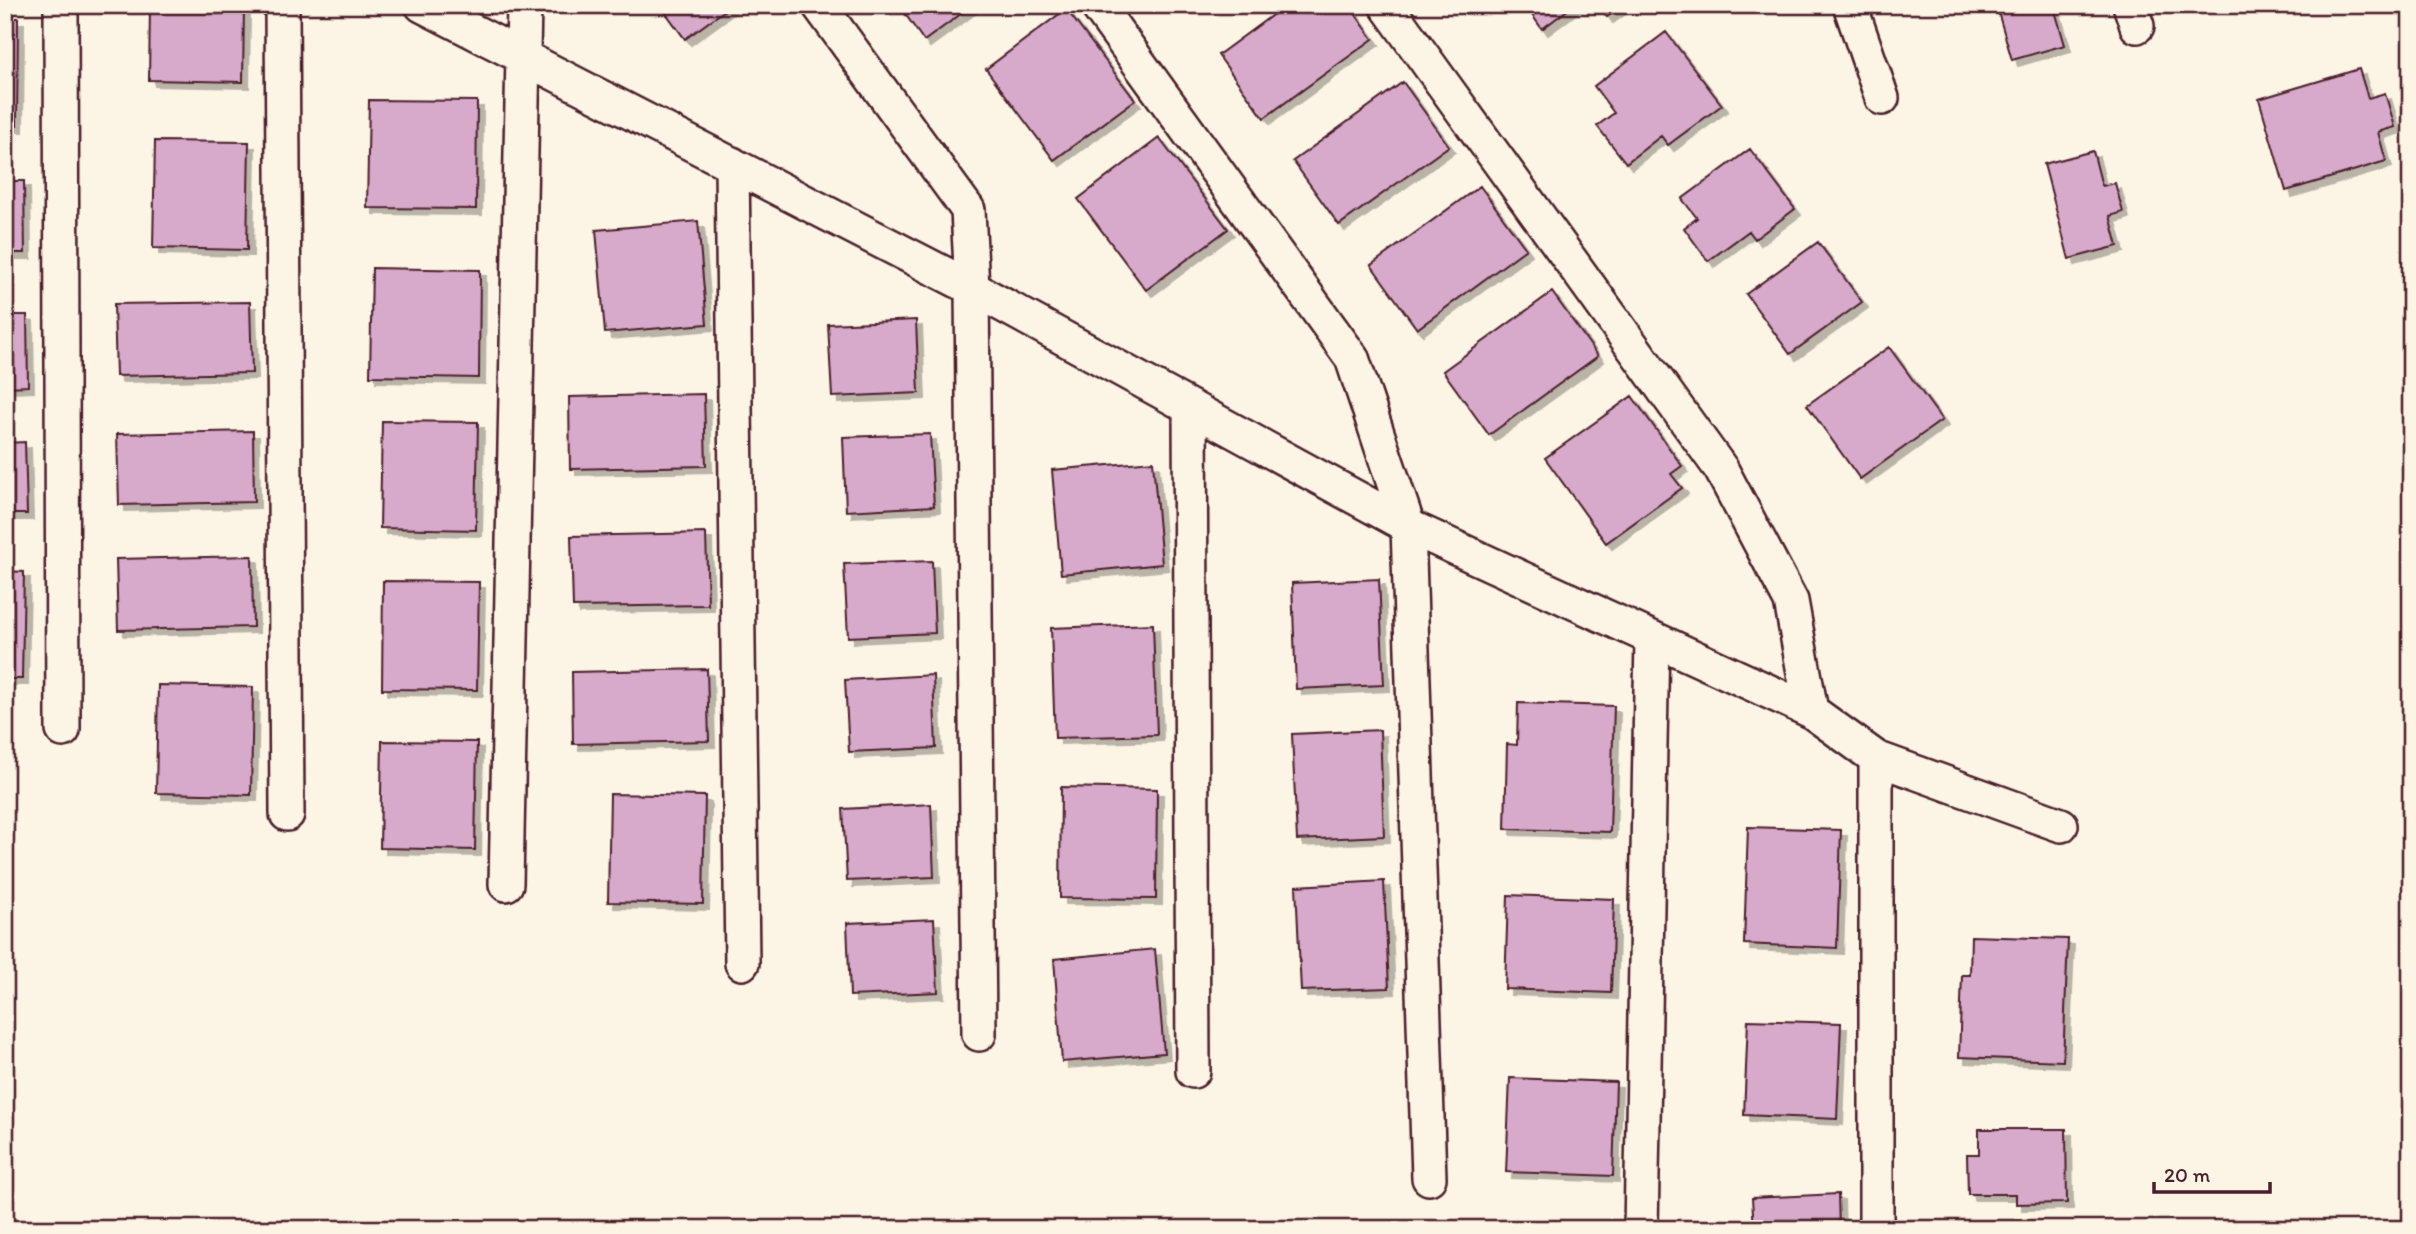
<svg xmlns="http://www.w3.org/2000/svg" width="2416" height="1234" viewBox="0 0 2416 1234" font-family="Itim,sans-serif">
<defs>
<filter id="shadow"><feDropShadow dx="6" dy="6" stdDeviation="0" flood-color="#0004"/></filter>
</defs>
<rect width="100%" height="100%" fill="#fcf5e5"/>
<filter id="ink" filterUnits="userSpaceOnUse"><feTurbulence type="fractalNoise" baseFrequency=".0143" numOctaves="2"/><feDisplacementMap in="SourceGraphic" scale="14" xChannelSelector="R" yChannelSelector="G"/><feConvolveMatrix kernelMatrix="1 2 1 2 8 2 1 2 1" color-interpolation-filters="sRGB"/></filter>
<g filter="url(#ink)">
<path fill="#d7a9cb" stroke="#4a1f2b" stroke-width="2" filter="url(#shadow)" d="M150 5H244L243 82 149 80Z
M660 5H732L685 39Z
M899 5H973L924 41Z
M1286 5H1349L1373 39 1264 118 1218 55Z
M1525 5H1574L1542 29Z
M1598 5H1624L1607 17Z
M1996 5H2059L2054 7 2065 45 2012 60Z
M1066 9 1135 100 1054 160 986 69Z
M5 18H18L17 126H5Z
M1666 32 1722 105 1668 145 1661 136 1626 163 1597 126 1614 113 1594 86Z
M2359 69 2368 98 2385 93 2395 127 2378 132 2386 161 2286 191 2259 99Z
M1403 82 1449 146 1339 225 1293 161Z
M369 100 477 101 476 209 367 208Z
M1159 138 1228 229 1146 290 1078 199Z
M155 141 249 142 247 250 153 248Z
M1750 149 1795 209 1755 239 1749 231 1708 261 1684 228 1697 218 1682 199Z
M2093 151 2102 186 2115 183 2123 212 2110 216 2118 246 2069 259 2044 164Z
M5 181H24L25 253H5Z
M1480 186 1526 249 1417 329 1371 265Z
M698 221 707 324 605 333 596 230Z
M1818 242 1862 302 1790 354 1746 294Z
M372 268 480 270 479 378 370 376Z
M1552 292 1598 356 1489 435 1443 371Z
M250 302 252 373 116 376 114 304Z
M5 315H27L28 386 5 387Z
M916 320 919 393 832 397 828 324Z
M1889 347 1942 420 1860 479 1807 405Z
M704 394 706 466 570 469 569 397Z
M1632 396 1682 466 1671 474 1682 488 1606 543 1545 458Z
M382 421 478 422 476 530 380 528Z
M253 431 254 502 119 505 117 434Z
M930 434 934 506 846 511 843 437Z
M25 442 27 514H5V443Z
M1153 461 1162 564 1061 574 1052 470Z
M706 533 708 605 573 607 571 536Z
M252 556 253 627 118 630 116 559Z
M932 561 935 633 848 637 844 564Z
M5 571 24 572 22 679H5Z
M1379 579 1384 685 1296 689 1292 583Z
M383 581 479 582 477 690 382 689Z
M1153 624 1157 735 1055 738 1051 628Z
M707 669 709 741 573 744 572 672Z
M933 675 936 748 849 752 845 680Z
M158 685 253 687 251 795 156 793Z
M1518 703 1614 706 1610 832 1505 829 1507 744 1517 745Z
M1380 730 1384 836 1297 840 1292 734Z
M382 741 477 742 475 850 380 848Z
M1061 787 1157 789 1156 899 1060 898Z
M610 794 705 796 703 904 608 902Z
M931 804 934 877 847 881 843 809Z
M1748 827 1841 830 1837 948 1744 944Z
M1384 881 1389 988 1301 991 1296 886Z
M1508 895 1614 899 1611 993 1505 989Z
M934 919 938 992 850 996 847 923Z
M1971 936 2068 939 2063 1061 1959 1057 1962 975H1970Z
M1155 949 1164 1053 1062 1062 1054 959Z
M1748 1020 1841 1023 1837 1119 1744 1115Z
M1510 1078 1616 1082 1613 1176 1506 1172Z
M1979 1129H2066L2067 1203 2016 1204V1194H1968L1967 1154H1979Z
M1838 1194 1839 1229H1754L1752 1198Z"/>
<g fill="none" stroke-linecap="round" stroke-linejoin="round">
<defs>
<path id="street" d="M61 5 63 730
M282 5 287 814
M422 5 972 288 1408 526 1811 711 1876 758 2061 825
M819 5 968 210 972 288 979 1034
M1097 5 1352 358 1408 526 1429 1178
M1386 5 1721 469 1791 601 1811 711
M1850 5 1882 98
M2130 5 2137 26
M732 164 742 963
M1190 407 1193 1071
M506 884 524 5
M1641 1229 1652 638
M1876 1229V758"/>
</defs>
<use href="#street" stroke="#4a1f2b" stroke-width="38"/>
<use href="#street" stroke="#fcf5e5" stroke-width="33"/>
</g>
</g>
<rect width="2416" height="1234" fill="none" stroke="#fcf5e5" stroke-width="28"/>
<rect x="14" y="14" width="2388" height="1206" fill="none" stroke="#4a1f2b" stroke-width="2.5" filter="url(#ink)"/>
<path d="M2154 1182v10h116v-10" fill="none" stroke="#4a1f2b" stroke-width="3.5"/>
<text x="2164" y="1182" font-size="21" fill="#4a1f2b" stroke="#fcf5e5" stroke-width="5" paint-order="stroke">20 m</text>
</svg>
